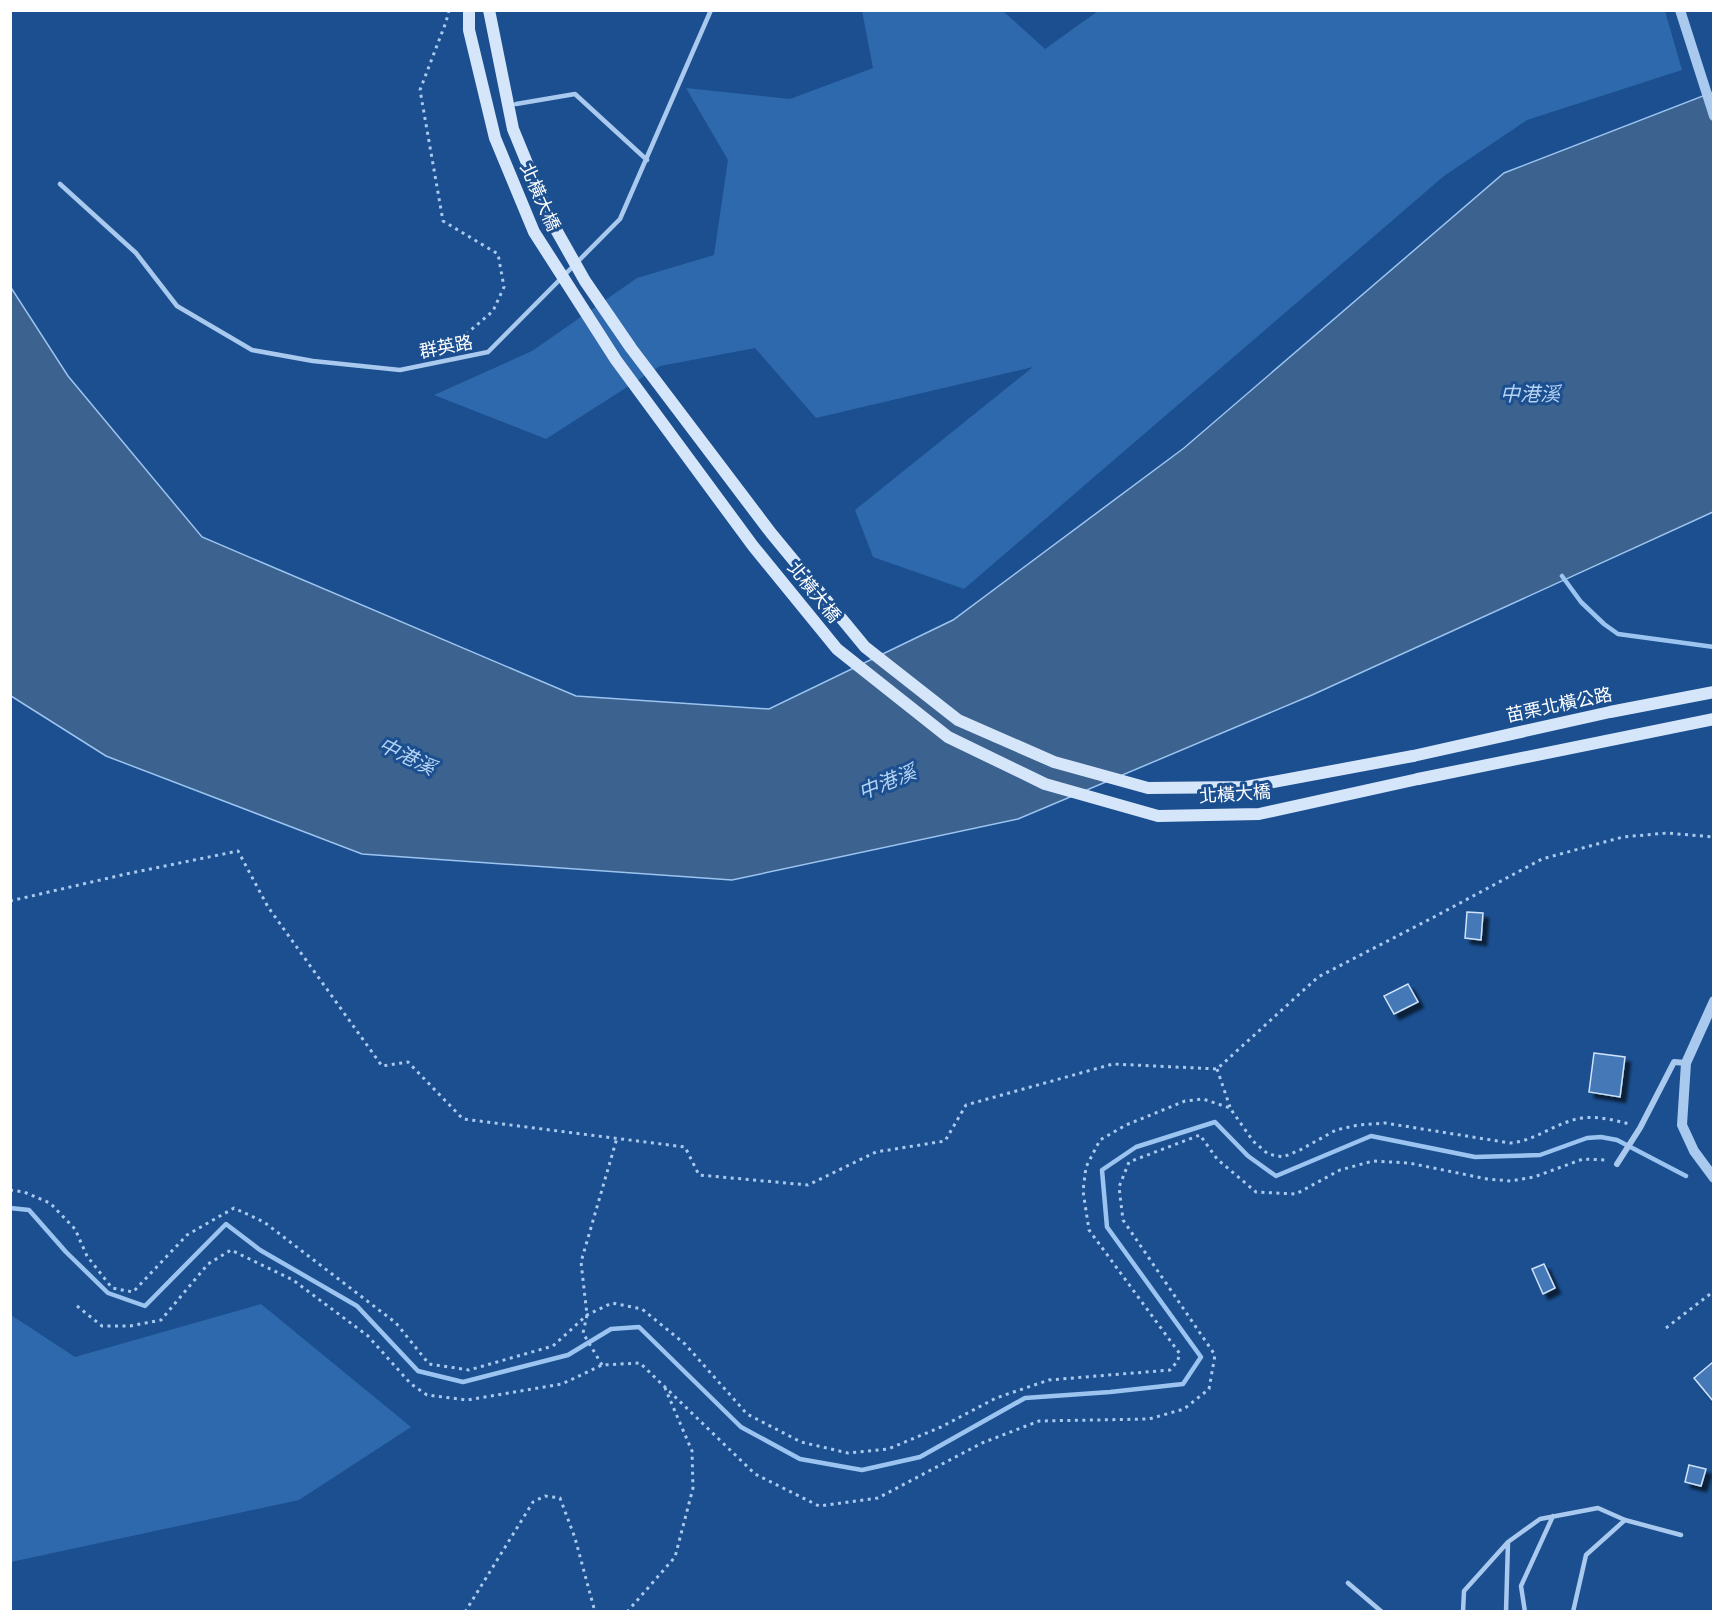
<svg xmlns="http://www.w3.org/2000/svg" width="1724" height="1622" viewBox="0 0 1724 1622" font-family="Quicksand,'Noto Sans TC',sans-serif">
<defs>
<filter id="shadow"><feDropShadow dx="5.5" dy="5.5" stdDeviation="1.5" flood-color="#0009"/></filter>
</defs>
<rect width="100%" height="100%" fill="#1b4f8f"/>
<path fill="#2e69ad" d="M862 11H1003L1045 49 1098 11H1665L1682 70 1527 120 1444 176 964 589 873 557 855 510 1033 367 816 418 755 348 660 366 546 439 434 395 532 351 637 278 714 255 728 160 686 88 790 99 873 68Z
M261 1304 411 1427 299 1500 11 1562V1315L75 1357Z"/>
<path fill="#3c6290" stroke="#9cc4f0" stroke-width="1.5" d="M1713 92V512L1312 695 1018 819 732 880 362 854 106 756 11 696 10 286 68 376 202 537 576 696 769 709 953 620 1184 448 1504 173Z"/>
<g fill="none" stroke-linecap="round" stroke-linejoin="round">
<path stroke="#9cc4f0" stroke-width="4.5" d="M1562 576 1581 602 1604 624 1618 634 1714 647
M10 1208 29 1210 66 1252 108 1293 145 1306 226 1224 260 1250 357 1306 418 1371 463 1382 568 1355 611 1329 639 1327 741 1427 800 1459 862 1470 920 1457 1025 1398 1110 1392 1183 1384 1201 1357 1107 1227 1102 1170 1136 1147 1215 1122 1248 1156 1276 1176 1371 1136 1475 1157 1540 1155 1587 1138 1601 1137 1617 1140 1686 1176"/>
</g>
<path fill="#4478b7" stroke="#cfe3fa" stroke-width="1.5" filter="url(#shadow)" d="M1467 912 1483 913 1481 940 1465 938Z
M1408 984 1418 1002 1394 1014 1384 996Z
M1594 1053 1625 1057 1620 1097 1589 1092Z
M1544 1264 1555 1288 1543 1294 1532 1269Z
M1713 1362V1401L1694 1378Z
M1689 1465 1706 1469 1701 1486 1685 1482Z"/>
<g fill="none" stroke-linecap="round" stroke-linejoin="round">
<path stroke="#a9c9ee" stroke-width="3" stroke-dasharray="3 4.5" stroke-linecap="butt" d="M449 10 446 22 420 90 443 221 498 254 504 287 493 311 464 336 467 348
M10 901 126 874 238 851 268 907 382 1066 408 1062 463 1119 685 1147 699 1175 808 1185 876 1152 945 1141 966 1105 1113 1064 1217 1069 1318 977 1434 917 1542 859 1623 837 1667 833 1714 837
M1217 1069 1230 1107
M10 1190 24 1192 50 1203 75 1229 87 1256 112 1288 133 1292 187 1235 234 1208 264 1222 396 1323 429 1364 469 1370 553 1346 587 1315 612 1303 642 1309 685 1344 747 1414 801 1442 848 1453 888 1449 941 1427 996 1398 1049 1380 1170 1370 1177 1362 1180 1354 1089 1230 1083 1191 1086 1167 1100 1140 1126 1125 1185 1101 1203 1099 1230 1108 1253 1141 1268 1154 1283 1157 1300 1150 1336 1130 1358 1125 1385 1123 1510 1143C1536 1141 1556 1122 1582 1118 1598 1116 1614 1120 1629 1124
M77 1306 102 1326H130L161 1320 208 1264 231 1250 293 1280 368 1336 411 1384 427 1395 467 1400 562 1384 602 1365 640 1363 755 1474 819 1506 878 1498 982 1443 1039 1421 1149 1419 1184 1409 1209 1389 1215 1355 1123 1220 1119 1187 1129 1162 1200 1135 1217 1159 1256 1192 1296 1194 1340 1170 1373 1161 1409 1163 1487 1179 1511 1181 1534 1177 1583 1159 1607 1160
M1666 1328 1714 1291
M602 1365 583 1333 587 1315 581 1262 617 1138
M465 1612 533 1502 545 1496 560 1498 575 1538 595 1612
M627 1612 675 1557 693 1488 692 1451 665 1388"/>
<path stroke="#a9c9ee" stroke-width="4.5" d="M516 104 575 94 647 160
M60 184 136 253 177 306 252 350 313 361 400 370 488 352 620 219 711 10
M1348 1583 1382 1612
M1463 1612 1464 1591 1508 1542 1540 1519 1598 1508 1625 1520 1681 1535
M1506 1612 1508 1542
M1525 1612 1521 1586 1553 1516
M1573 1612 1586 1555 1625 1520"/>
<path stroke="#a9c9ee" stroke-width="6" d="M1617 1164 1640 1128 1674 1062 1686 1063"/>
<path stroke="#a9c9ee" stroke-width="10" d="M1680 10 1714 116
M1714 1001 1686 1063 1682 1125 1694 1151 1714 1178"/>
<path stroke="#d6e6fa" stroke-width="12" d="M1413 756 1610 712 1714 692
M1418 779 1714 719"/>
<path stroke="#d6e6fa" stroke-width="12" d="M469 10V30L495 138 534 232 616 360 753 546 837 649 948 737 1045 784 1158 816 1259 814 1418 779
M489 10 513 129 550 219 585 281 631 348 771 533 865 647 958 720 1054 762 1148 788 1246 787 1413 756"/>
</g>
<g text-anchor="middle" stroke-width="6" stroke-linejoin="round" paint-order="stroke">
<g font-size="18" fill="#fff" stroke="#1b4f8f">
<text transform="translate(540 197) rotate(66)" y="6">北橫大橋</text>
<text transform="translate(446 347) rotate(-11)" y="6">群英路</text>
<text transform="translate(814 592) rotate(51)" y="6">北橫大橋</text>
<text transform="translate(1559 705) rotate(-12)" y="6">苗栗北橫公路</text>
<text transform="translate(1235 794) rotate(-4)" y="6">北橫大橋</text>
</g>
<g font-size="20" font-style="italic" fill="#b5d3f5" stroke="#1b4f8f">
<text x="1530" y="401">中港溪</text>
<text transform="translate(407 756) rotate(26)" y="7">中港溪</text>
<text transform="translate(887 782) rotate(-22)" y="7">中港溪</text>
</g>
</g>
<rect width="1724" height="1622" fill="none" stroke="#ffffff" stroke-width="24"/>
</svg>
